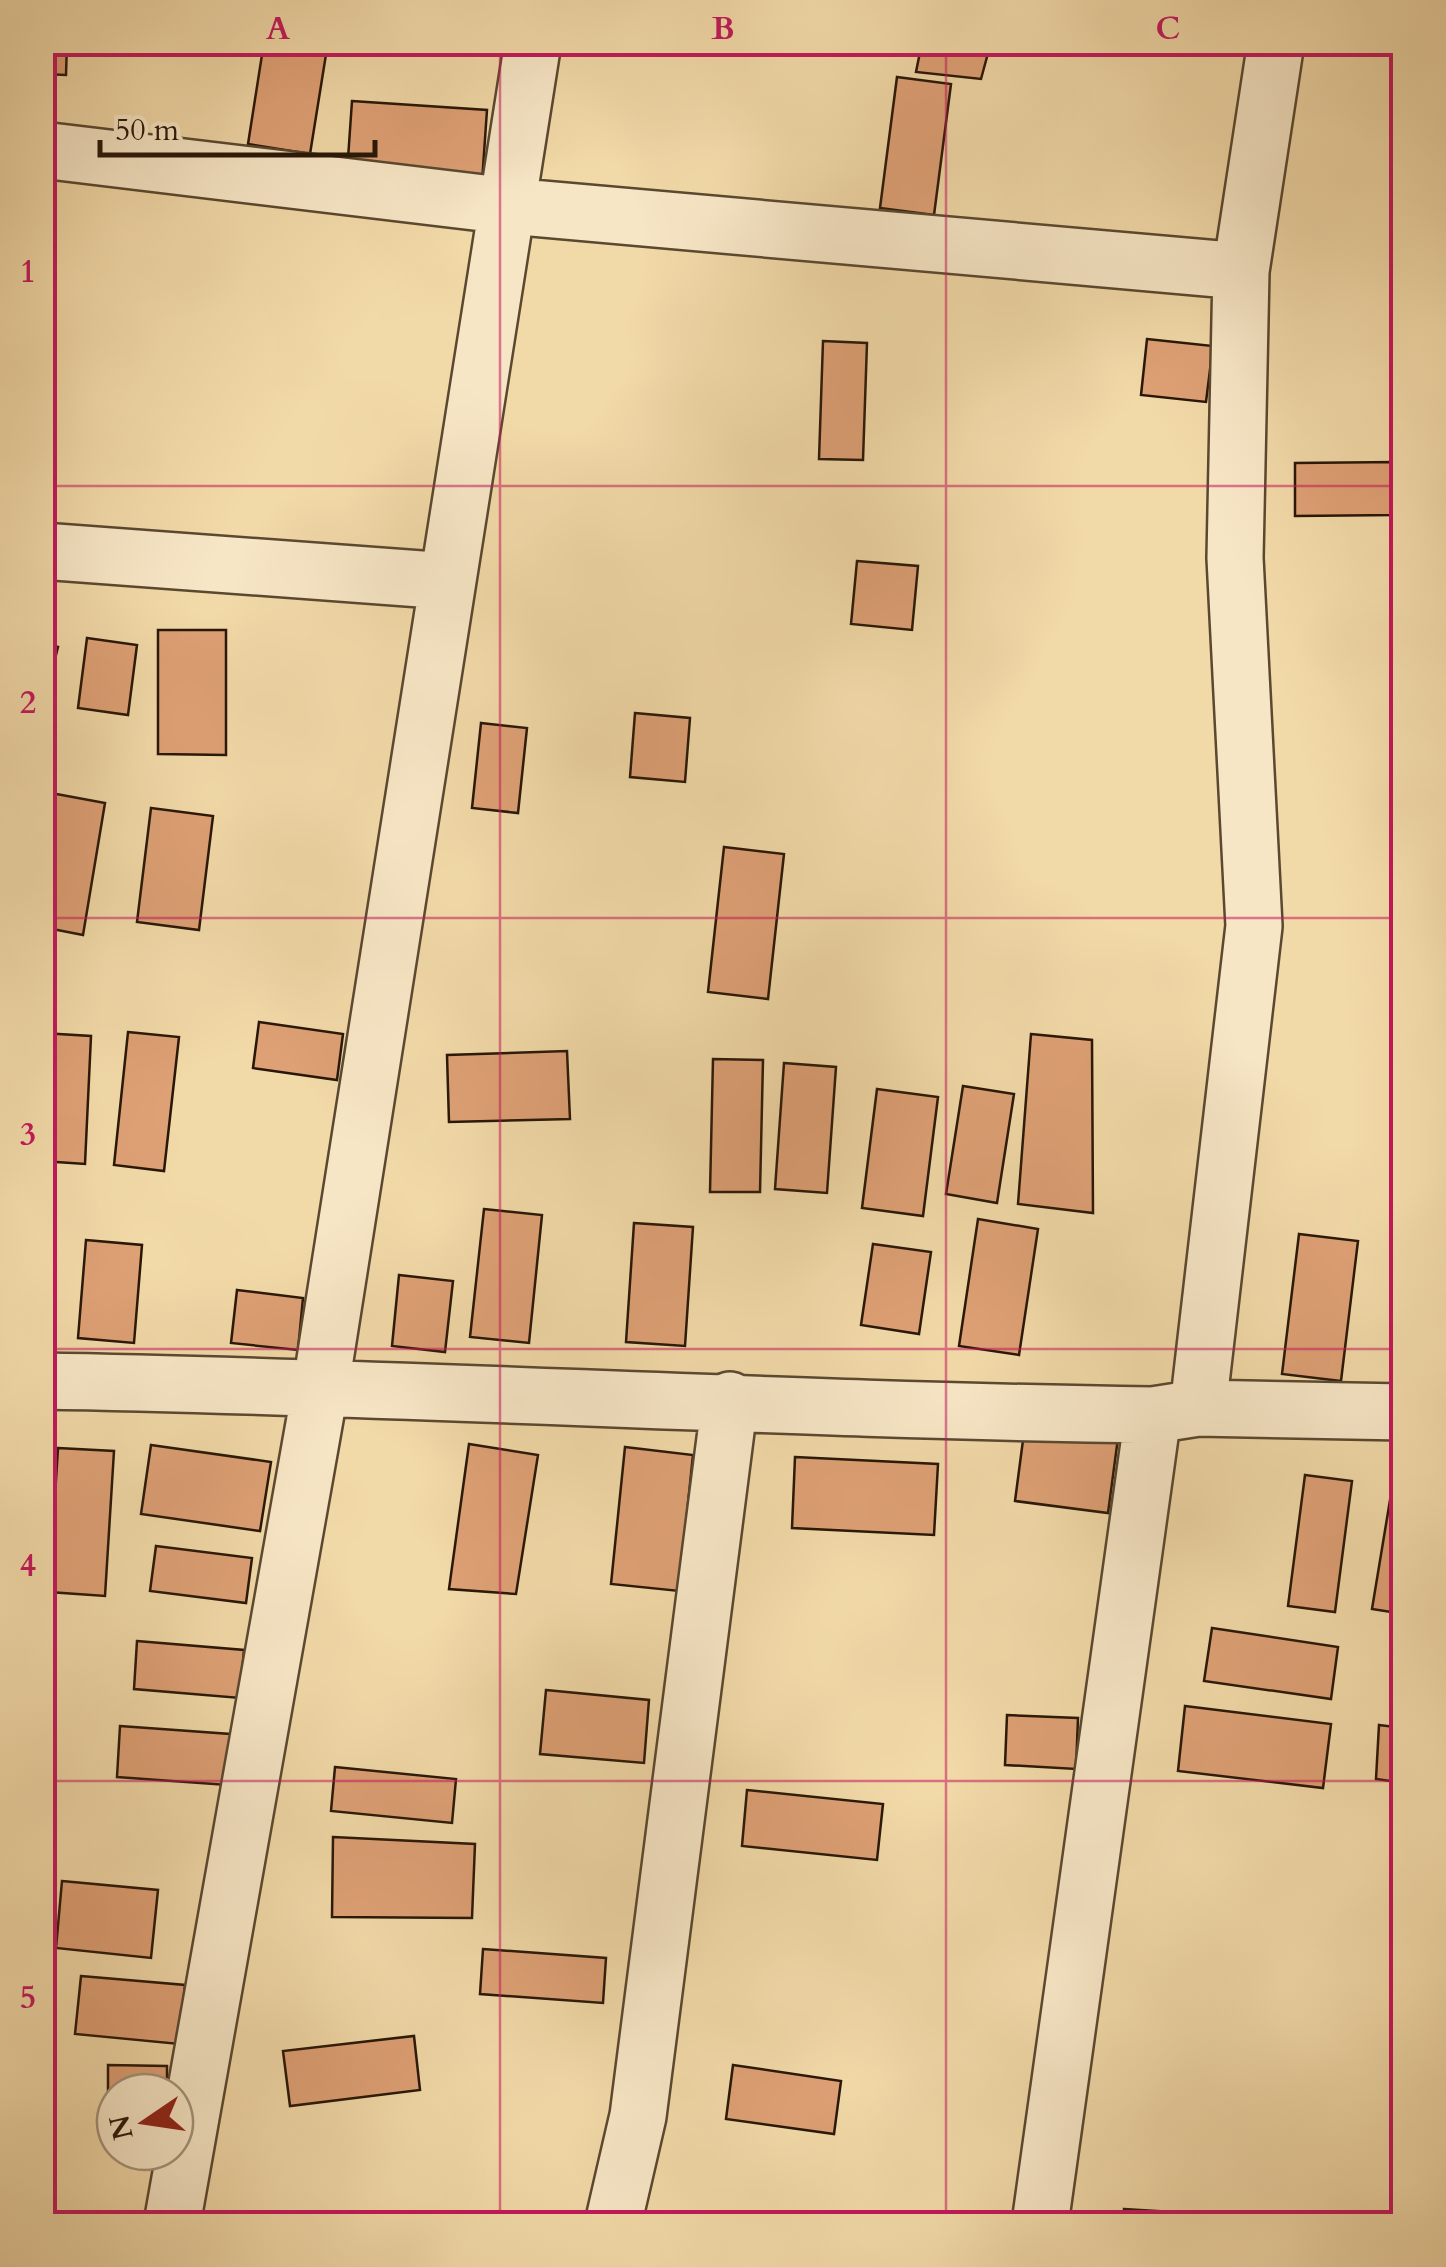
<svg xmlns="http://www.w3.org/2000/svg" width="1446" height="2267" viewBox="0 0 1446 2267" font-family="Cardo,serif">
<rect width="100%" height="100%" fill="#f2d9a8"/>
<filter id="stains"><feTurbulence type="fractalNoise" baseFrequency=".002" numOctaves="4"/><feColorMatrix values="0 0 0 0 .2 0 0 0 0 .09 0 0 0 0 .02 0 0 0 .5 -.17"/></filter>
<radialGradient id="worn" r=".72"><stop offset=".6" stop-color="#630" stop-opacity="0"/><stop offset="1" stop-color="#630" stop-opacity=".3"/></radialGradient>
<path fill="#dea075" stroke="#281708" stroke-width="2.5" d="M42 42H67L66 75 42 74Z
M264 42H328L310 154 248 144Z
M922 42H991L981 79 916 72Z
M897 77 951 84 934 215 880 208Z
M352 101 487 110 482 182 347 173Z
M1147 339 1213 346 1206 402 1141 395Z
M823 341 867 343 863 460 819 459Z
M1396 462V515L1295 516V463Z
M857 561 918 566 912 630 851 624Z
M158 630H226V755L158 754Z
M87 638 137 645 128 715 78 708Z
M42 643 58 647 42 711Z
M635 713 690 718 685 782 630 777Z
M481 723 527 728 518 813 472 808Z
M51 793 105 803 83 935 42 927V843Z
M151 808 213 816 199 930 137 922Z
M724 847 784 854 768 999 708 992Z
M259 1022 343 1034 337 1080 253 1068Z
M128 1032 179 1037 164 1171 114 1165Z
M42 1033 91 1036 85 1164 42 1161Z
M1031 1034 1092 1040 1093 1213 1018 1204Z
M567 1051 570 1119 449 1122 447 1055Z
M713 1059 763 1060 760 1192H710Z
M784 1063 836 1067 827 1193 775 1189Z
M963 1086 1014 1094 997 1203 946 1194Z
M877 1089 938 1097 923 1216 862 1208Z
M484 1209 542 1215 529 1343 470 1337Z
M978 1219 1038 1229 1019 1355 959 1346Z
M634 1223 693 1227 685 1346 626 1342Z
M1299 1234 1358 1241 1341 1381 1282 1374Z
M86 1240 142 1245 134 1343 78 1338Z
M873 1244 931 1252 919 1334 861 1325Z
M399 1275 453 1281 445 1352 392 1346Z
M237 1290 303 1298 298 1350 231 1343Z
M1025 1425 1118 1438 1108 1513 1015 1501Z
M469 1444 538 1455 516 1594 449 1589Z
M151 1445 271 1462 260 1531 141 1514Z
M625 1447 693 1455 679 1591 611 1584Z
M58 1448 114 1451 105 1596 49 1592Z
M795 1457 938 1464 934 1535 792 1528Z
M1305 1475 1352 1481 1335 1612 1288 1606Z
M1393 1482 1404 1484V1614L1372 1609Z
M156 1546 252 1558 246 1603 150 1591Z
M1212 1628 1338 1647 1331 1699 1204 1681Z
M137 1641 244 1650 240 1698 134 1689Z
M546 1690 649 1700 644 1763 540 1754Z
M1185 1706 1331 1724 1323 1788 1178 1771Z
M1007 1715 1078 1718 1076 1769 1005 1765Z
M1379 1725 1404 1728V1783L1376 1779Z
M120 1726 244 1735 241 1786 117 1777Z
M335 1767 456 1779 452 1823 331 1811Z
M747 1790 883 1804 877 1860 742 1846Z
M333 1837 475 1844 472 1918 332 1917Z
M62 1881 158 1890 151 1958 56 1948Z
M483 1949 606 1958 603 2003 480 1994Z
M81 1976 185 1985 179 2044 75 2034Z
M414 2036 420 2090 290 2106 283 2051Z
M108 2065 167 2066V2092H115V2114H108Z
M733 2065 841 2081 834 2134 726 2119Z
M1124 2209 1238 2216V2224H1124Z"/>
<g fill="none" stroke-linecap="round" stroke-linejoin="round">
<defs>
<path id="minor" d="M42 150 508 206 1241 271
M42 551 448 581
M42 1381C413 1387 783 1410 1153 1415L1198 1408 1404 1412
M1198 1408 1254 926 1235 558 1241 271 1276 42
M172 2224 321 1385 533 42
M613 2224 638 2116 730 1400
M1040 2224 1153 1415"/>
</defs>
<use href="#minor" stroke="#5a4830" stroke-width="60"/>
<use href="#minor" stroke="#f7e6c6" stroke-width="55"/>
</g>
<path fill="none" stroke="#c2185b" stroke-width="2.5" stroke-opacity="0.55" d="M500 42V2224M946 42V2224M42 486H1404M42 918H1404M42 1349H1404M42 1781H1404"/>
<rect width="1446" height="2267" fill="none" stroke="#f2d9a8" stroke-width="110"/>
<g transform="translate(145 2122) rotate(257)"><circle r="48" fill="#f7e6c6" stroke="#a4937a" stroke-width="2.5"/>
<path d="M0-8L18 38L0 25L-18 38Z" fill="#8f2418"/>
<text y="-15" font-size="28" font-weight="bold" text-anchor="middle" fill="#281708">N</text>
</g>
<path d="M100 140v15h275v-15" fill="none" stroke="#281708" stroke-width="5"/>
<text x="115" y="140" font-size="30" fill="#281708" stroke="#f7e6c6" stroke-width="8" paint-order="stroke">50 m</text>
<rect x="55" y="55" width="1336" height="2157" fill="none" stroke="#c2185b" stroke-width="4"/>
<g font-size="32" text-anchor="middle" font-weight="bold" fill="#c2185b">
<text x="278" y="39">A</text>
<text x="723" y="39">B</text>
<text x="1168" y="39">C</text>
<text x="28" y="282">1</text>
<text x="28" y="713">2</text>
<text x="28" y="1145">3</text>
<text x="28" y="1576">4</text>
<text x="28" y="2008">5</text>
</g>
<rect width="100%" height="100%" filter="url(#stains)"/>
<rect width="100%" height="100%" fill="url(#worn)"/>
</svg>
